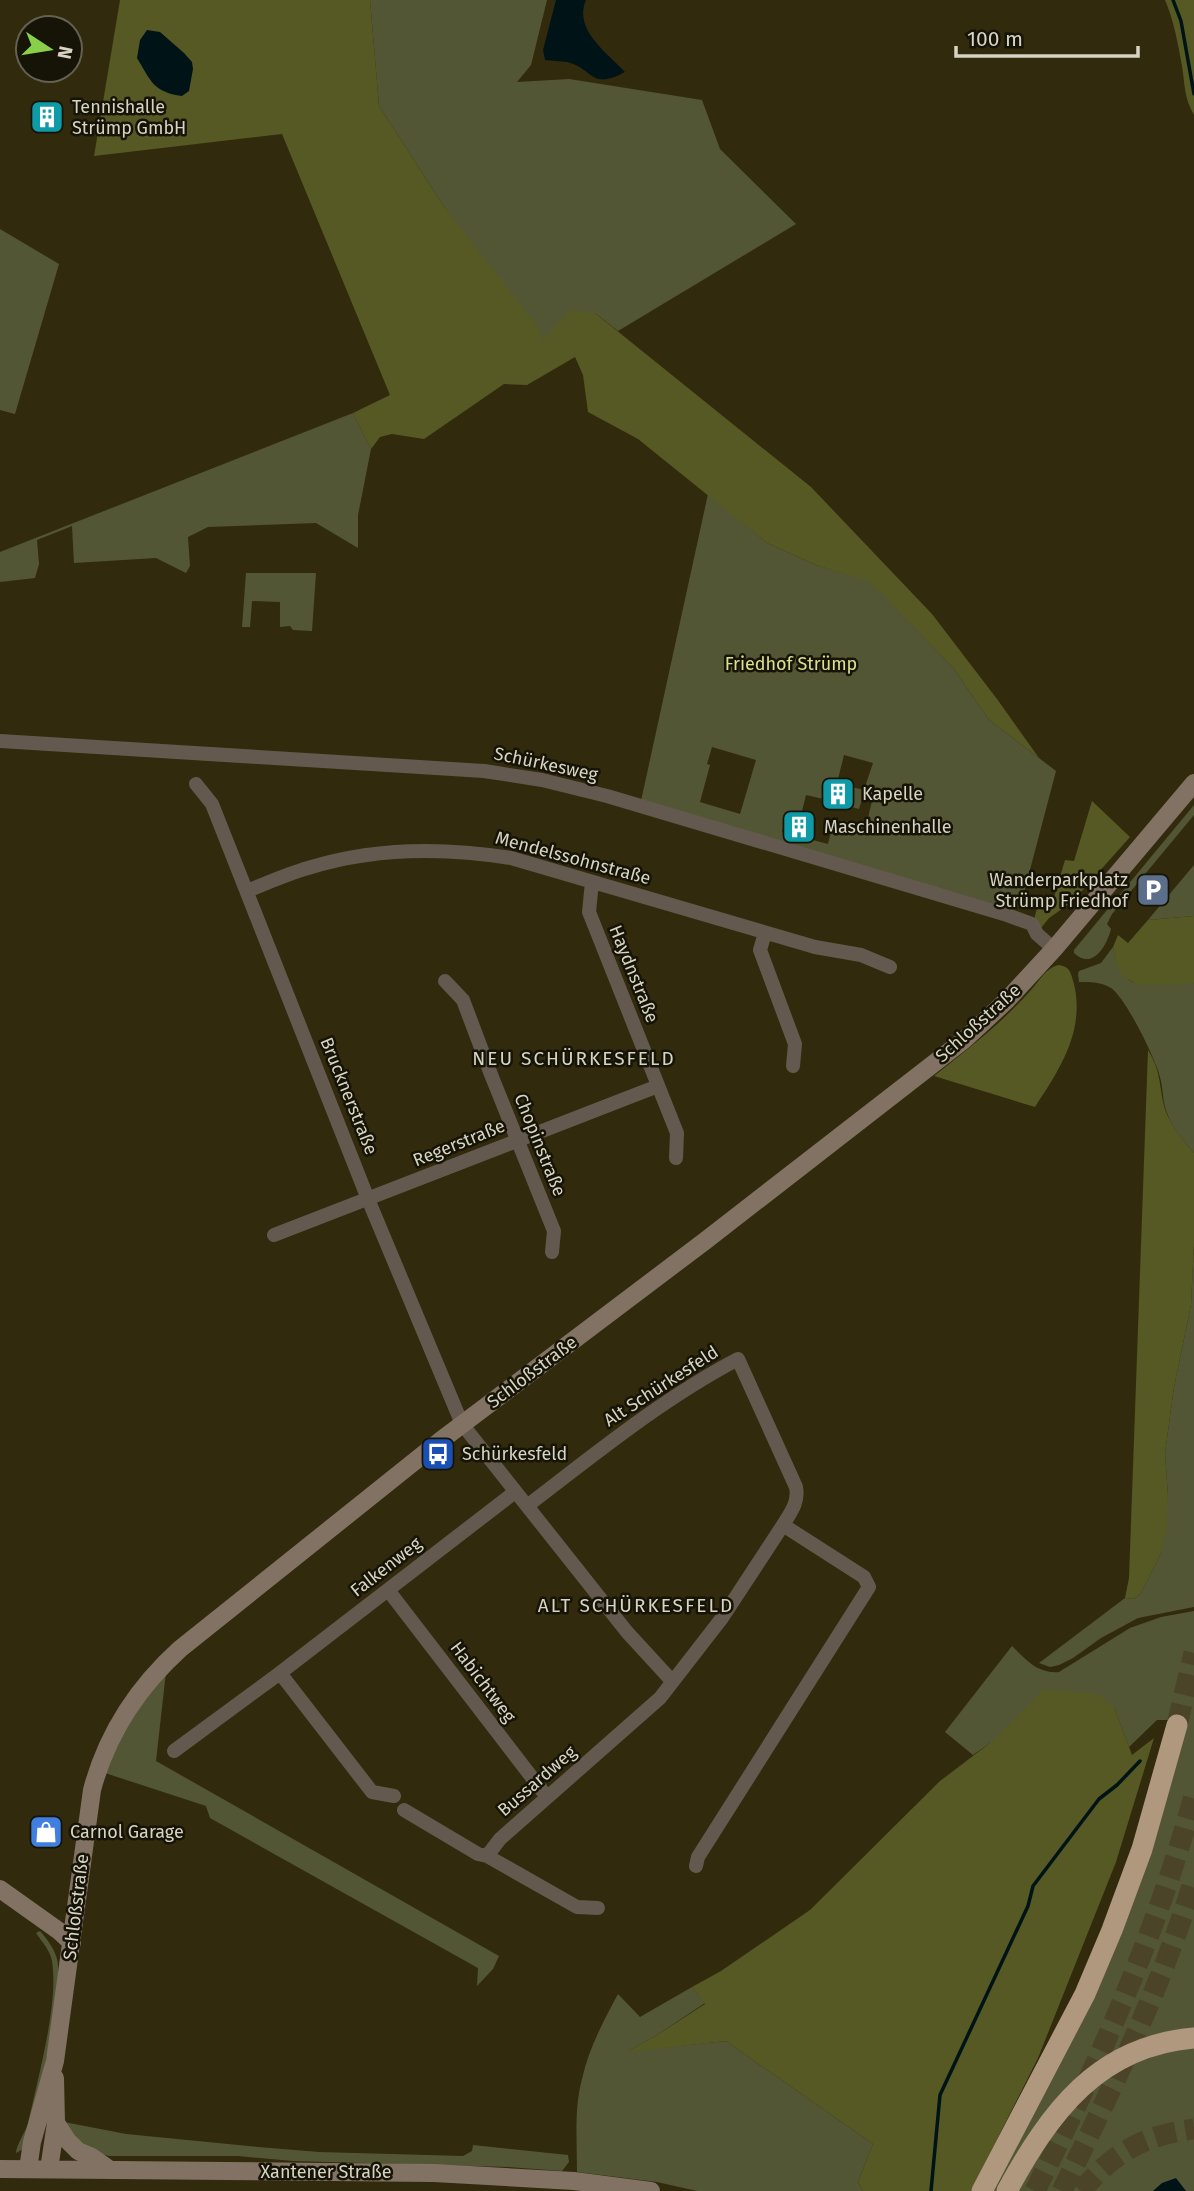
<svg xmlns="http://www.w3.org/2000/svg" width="1194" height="2191" viewBox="0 0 1194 2191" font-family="'Fira Sans',sans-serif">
<rect width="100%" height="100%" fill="#322a0d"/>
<path fill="#535635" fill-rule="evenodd" d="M370 0H547L531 65 517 82 569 79 702 100 720 149 796 224 618 331 595 313 542 341 443 205 379 106Z
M0 229 59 264 15 414 0 410Z
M353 413 371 449 358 515V548L316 523 208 527 188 537 190 566 186 573 156 558 74 563 72 526 37 540 39 564 35 578 0 582V552Z
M708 494 767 543 816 565 870 581 954 669 989 720 1056 771 1021 904 1015 910 641 801ZM712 747 756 760 740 814 700 802 710 765 707 764ZM844 755 873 763 864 790 848 786 844 805 859 809 862 799 872 801 866 826 841 820 837 833 831 832 828 844 782 832 787 812 801 815 806 795 828 800 832 782 837 783Z
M246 573H316L312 631 293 630 290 626 280 627V602L252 601 250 627H242Z
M1194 805V815L1112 914 1107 924 1111 929C1107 945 1093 971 1074 953V950Z
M1194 865V916L1148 920Z
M1113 947C1122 1001 1154 981 1194 983V1153C1184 1141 1172 1128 1167 1113 1163 1103 1163 1092 1161 1081 1158 1063 1126 998 1111 988 1101 982 1091 982 1079 982L1078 974 1079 971 1101 963Z
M1194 1243V1607L1138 1618 1101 1638 1073 1658 1059 1665 1050 1667 1039 1663 1125 1598 1134 1599 1141 1593 1160 1555 1168 1496 1165 1453 1174 1387 1191 1305Z
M1194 1611V2191H989L1169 1779 1187 1720H1157L1129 1747 1114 1707 990 1743 973 1755 945 1732 1012 1646C1026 1660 1038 1674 1059 1672L1130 1628 1161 1617Z
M166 1672 156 1761 499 1956 493 1969 477 1986 478 1968 210 1818 206 1806 105 1773 123 1731 139 1704Z
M40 1931C47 1939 54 1948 57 1959 60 1973 57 1988 56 2002 50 2052 37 2100 23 2149L16 2153C16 2146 25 2132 28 2124 37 2080 59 2005 52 1961 50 1950 42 1942 36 1933Z
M692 1987 705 2003 657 2035 629 2051 726 2041 873 2144 858 2182 863 2191H697L657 2182 577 2172C577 2141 574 2109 582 2079 589 2048 603 2022 618 1994L640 2017Z
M64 2122 126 2134 258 2147 319 2152 463 2156 472 2151 473 2145 568 2155 569 2162 562 2171 508 2167 293 2161 238 2156H109C82 2150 79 2144 64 2122Z"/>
<path fill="#565923" d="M120 0H370L379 106 443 205 539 328 542 340 570 310 595 313 811 487 932 614 997 699 1039 758 989 720 954 669 870 582 816 565 767 543 638 439 588 412 583 375 575 357 527 385 504 384 424 439 392 434 380 437 371 449 353 413 390 395 282 134 94 156Z
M1165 0H1194V115C1184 98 1185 85 1182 66 1178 44 1174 21 1165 0Z
M1092 801 1130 837 1072 902 1049 918 1037 933 1033 924 1037 908 1050 911 1065 860 1074 861Z
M1194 916V983L1141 986 1123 977 1116 963 1113 947 1118 935 1128 943 1148 920Z
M1058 965C1070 966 1071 973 1074 984 1085 1031 1060 1069 1035 1107L934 1076C968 1049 1002 1023 1031 990 1040 980 1045 969 1058 965Z
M1148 1050C1163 1075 1158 1087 1166 1112 1172 1127 1184 1141 1194 1153V1243L1191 1305 1174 1387 1165 1453 1168 1496 1167 1526 1160 1555 1141 1593 1134 1599 1125 1598 1129 1578Z
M1044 1689 1098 1694 1114 1707 1132 1755 1154 1738 1116 1862 1038 2058 971 2191H863L858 2182 873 2144 726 2041 627 2052 657 2035 705 2004 692 1987 721 1971 810 1910 940 1781 990 1743Z"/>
<path fill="#001417" d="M556 0H586C573 30 608 53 625 72 590 91 593 68 567 62 560 61 552 61 545 60L543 50Z
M147 30 160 32 184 53 192 62 193 69 189 91 182 96C153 92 151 81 137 58L140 40Z
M1176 2178 1186 2191H1153L1162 2183Z"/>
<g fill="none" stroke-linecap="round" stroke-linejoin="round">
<path stroke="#001417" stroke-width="3.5" d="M1173 0 1181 21 1194 94
M931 2191 940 2095 1028 1906 1033 1886 1099 1799 1117 1785 1140 1761"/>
<path stroke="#4b4428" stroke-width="21" stroke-dasharray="21 10" stroke-linecap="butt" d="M1177 1725 1194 1653
M1035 2191C1098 2064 1157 1933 1194 1796
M1062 2191C1111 2090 1162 1987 1194 1879
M1081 2191C1116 2151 1142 2136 1194 2129"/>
<path stroke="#63594f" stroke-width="14" d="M0 741 484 771 542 780 607 796 1004 914 1032 924 1037 934 1054 949
M196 784 212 804 368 1199 462 1424 627 1632 672 1681
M592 882 589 912 677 1133 676 1158
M247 891C267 883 287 874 308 868 375 847 442 847 511 858L815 947 861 955 890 967
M765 933 760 950 795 1044 793 1066
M445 981 463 1000 492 1077 554 1231 552 1252
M274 1235 658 1086
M527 1506C595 1454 662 1399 738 1359L796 1487C799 1502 791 1512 783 1525
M388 1590 547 1797
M280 1673 372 1792 394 1796
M174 1751 280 1673 515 1492
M404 1810 478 1854 487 1856 500 1839 660 1698 722 1618 783 1525 864 1577 869 1587 698 1857 696 1866
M487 1856 577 1907 598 1908"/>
<path stroke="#827263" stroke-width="18" d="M0 1889 59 1931 72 1943
M56 2123 67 2140 78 2151 92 2157 109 2169
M0 2169 434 2173 574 2181 651 2191
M28 2169 32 2142 55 2061 92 1790C107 1734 138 1687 180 1649L440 1441 705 1241 964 1040 1006 1001 1054 949 1194 783
M49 2169 56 2123 55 2078"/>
<path stroke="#b0987f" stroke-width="21" d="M982 2191 1085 1994 1112 1930 1142 1849 1177 1725
M1007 2191C1050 2112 1098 2046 1194 2038"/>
</g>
<defs>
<symbol id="building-square" viewBox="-11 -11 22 22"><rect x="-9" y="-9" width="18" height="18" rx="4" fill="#0f9aa8" stroke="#161307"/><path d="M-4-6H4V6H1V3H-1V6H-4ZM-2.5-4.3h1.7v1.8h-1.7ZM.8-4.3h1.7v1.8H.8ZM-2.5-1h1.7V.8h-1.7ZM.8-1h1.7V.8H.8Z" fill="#fff"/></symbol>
<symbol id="parking-square" viewBox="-11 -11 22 22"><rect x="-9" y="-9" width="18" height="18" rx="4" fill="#5c6f8a" stroke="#161307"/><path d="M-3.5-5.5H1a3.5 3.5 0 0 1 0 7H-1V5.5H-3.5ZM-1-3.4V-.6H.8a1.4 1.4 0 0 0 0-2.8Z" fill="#fff"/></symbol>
<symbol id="bus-square" viewBox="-11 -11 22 22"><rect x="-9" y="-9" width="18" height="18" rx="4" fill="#1a4fb4" stroke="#161307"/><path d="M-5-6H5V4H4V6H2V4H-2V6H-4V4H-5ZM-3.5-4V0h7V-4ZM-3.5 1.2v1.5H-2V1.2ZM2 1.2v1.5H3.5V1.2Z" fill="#fff"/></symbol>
<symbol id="shop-square" viewBox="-11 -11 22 22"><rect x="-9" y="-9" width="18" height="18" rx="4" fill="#3f7fe0" stroke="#161307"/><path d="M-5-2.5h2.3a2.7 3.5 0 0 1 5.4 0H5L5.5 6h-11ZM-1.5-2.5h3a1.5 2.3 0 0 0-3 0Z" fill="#fff"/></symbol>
</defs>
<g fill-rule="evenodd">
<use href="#building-square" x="28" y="98" width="38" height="38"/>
<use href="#building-square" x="819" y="775" width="38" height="38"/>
<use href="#building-square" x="780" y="808" width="38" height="38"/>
<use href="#parking-square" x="1134" y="871" width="38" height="38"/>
<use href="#bus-square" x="419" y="1435" width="38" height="38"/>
<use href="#shop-square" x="27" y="1813" width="38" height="38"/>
</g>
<g text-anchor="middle" stroke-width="5" stroke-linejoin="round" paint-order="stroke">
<g font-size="18" fill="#d8d4c3" stroke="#161307" text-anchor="start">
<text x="72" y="113">Tennishalle<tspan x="72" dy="21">Strümp GmbH</tspan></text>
<text x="862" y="800">Kapelle</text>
<text x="824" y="833">Maschinenhalle</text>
<text x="1128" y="886" text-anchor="end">Wanderparkplatz<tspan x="1128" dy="21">Strümp Friedhof</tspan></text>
<text x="462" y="1460">Schürkesfeld</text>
<text x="70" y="1838">Carnol Garage</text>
</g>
<g font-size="18" fill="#dbe28f" stroke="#161307">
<text x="791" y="670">Friedhof Strümp</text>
</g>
<g font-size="18" fill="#d8d4c3" stroke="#161307">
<text transform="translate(546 764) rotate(12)" y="6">Schürkesweg</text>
<text transform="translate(573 858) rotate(15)" y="6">Mendelssohnstraße</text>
<text transform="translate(634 974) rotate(68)" y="6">Haydnstraße</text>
<text transform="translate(978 1023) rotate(-42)" y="6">Schloßstraße</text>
<text transform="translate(349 1096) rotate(68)" y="6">Brucknerstraße</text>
<text transform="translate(459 1143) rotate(-22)" y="6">Regerstraße</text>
<text transform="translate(540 1145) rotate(68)" y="6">Chopinstraße</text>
<text transform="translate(532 1372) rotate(-37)" y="6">Schloßstraße</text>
<text transform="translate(661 1386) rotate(-33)" y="6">Alt Schürkesfeld</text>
<text transform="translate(386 1567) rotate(-38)" y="6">Falkenweg</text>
<text transform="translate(483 1682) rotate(53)" y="6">Habichtweg</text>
<text transform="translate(537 1781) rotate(-41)" y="6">Bussardweg</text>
<text transform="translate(76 1907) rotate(-83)" y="6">Schloßstraße</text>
<text x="326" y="2178">Xantener Straße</text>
</g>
<g font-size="19" letter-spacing="2" fill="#d8d4c3" stroke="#161307">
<text x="574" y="1065">NEU SCHÜRKESFELD</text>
<text x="636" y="1612">ALT SCHÜRKESFELD</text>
</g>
</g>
<g transform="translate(49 49) rotate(102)"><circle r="33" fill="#161307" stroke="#646052" stroke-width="2"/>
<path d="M0-5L12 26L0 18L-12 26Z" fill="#88cf4a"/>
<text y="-10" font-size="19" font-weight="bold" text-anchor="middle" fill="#d8d4c3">N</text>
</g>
<path d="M956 46v10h182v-10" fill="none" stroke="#d8d4c3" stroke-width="3.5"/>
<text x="967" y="46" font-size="21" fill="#d8d4c3" stroke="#161307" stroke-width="5" paint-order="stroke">100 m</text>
</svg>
